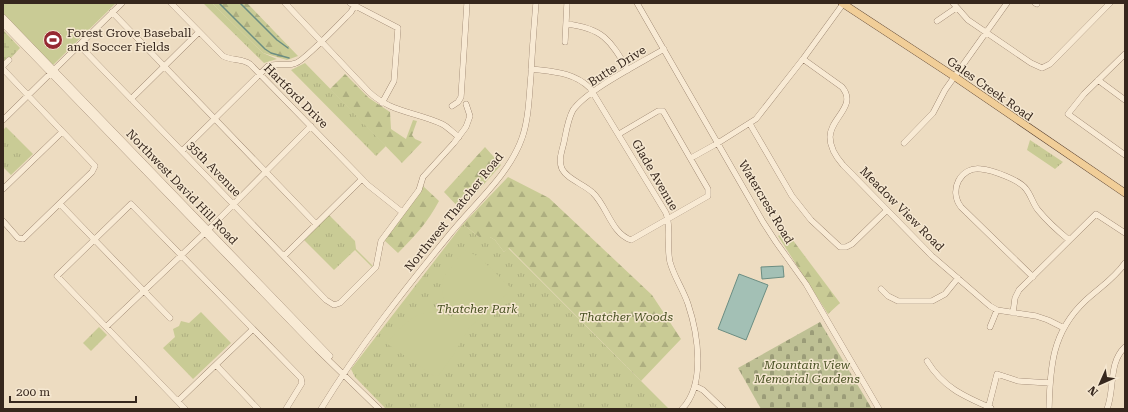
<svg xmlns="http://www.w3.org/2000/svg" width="1128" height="412" viewBox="0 0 1128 412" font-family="'Roboto Serif',serif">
<defs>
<pattern id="grass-tufts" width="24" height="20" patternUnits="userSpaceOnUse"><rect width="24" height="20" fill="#c9cb95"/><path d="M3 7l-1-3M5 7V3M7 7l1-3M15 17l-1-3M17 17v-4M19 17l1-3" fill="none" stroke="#adae80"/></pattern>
<pattern id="forest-firs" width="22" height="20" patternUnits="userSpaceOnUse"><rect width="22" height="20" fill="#c9cb95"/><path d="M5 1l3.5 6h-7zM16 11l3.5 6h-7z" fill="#adae80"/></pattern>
<pattern id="wetland-marsh" width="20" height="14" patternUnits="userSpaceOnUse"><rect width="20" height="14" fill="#c9cb95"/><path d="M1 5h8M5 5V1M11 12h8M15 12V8" fill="none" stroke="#adae80"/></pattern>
<pattern id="cemetery-stones" width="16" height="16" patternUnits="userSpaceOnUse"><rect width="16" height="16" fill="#bec094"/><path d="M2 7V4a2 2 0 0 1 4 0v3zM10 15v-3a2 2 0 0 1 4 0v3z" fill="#9b9c78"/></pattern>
</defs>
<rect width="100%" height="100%" fill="#eddcc1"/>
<path fill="url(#grass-tufts)" d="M203 3H212L263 53 277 59 264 63Z
M305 63 386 146 376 156 291 70Z
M6 127 33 154 11 175 3 167V130Z
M1030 140 1063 162 1055 169 1027 150Z
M329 215 355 241 356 249 373 266 372 267 355 250 334 270 304 240Z
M463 224 479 237H490L495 240 504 252 508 248 669 409H386L355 377 351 369Z
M201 312 231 343 193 379 163 348 175 337 173 329 179 326 181 321 189 323Z
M99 327 107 335 91 351 83 343Z"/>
<path fill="url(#forest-firs)" d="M212 3H247L298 56 287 60 263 53Z
M345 74 369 98 390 112 391 129 406 139 413 120 417 121 412 135 415 139 422 142 402 163 330 89Z
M485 147 501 165 461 210 444 192Z
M508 177 549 198 652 295 681 339 641 381 509 248 504 252 495 240 490 237H479L463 224Z
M423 186 439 201C428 222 414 237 398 253L384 240 418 196Z
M786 231 840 303 828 314 778 236Z"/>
<path fill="url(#wetland-marsh)" d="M3 30 20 48 10 59 8 57 3 62Z"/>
<path fill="url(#cemetery-stones)" d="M820 322 872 409H761L738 368Z"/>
<path fill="#c9cb95" d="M3 3H116L53 65 3 15Z
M465 250 479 257 510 287V291L469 328 454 354 439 375 434 376 386 343C409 319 421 303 456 318 446 306 438 293 444 276Z"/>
<path fill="#a3c0b5" stroke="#6b8d82" d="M783 266 784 277 762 279 761 267Z
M739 274 768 285 746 340 718 329Z"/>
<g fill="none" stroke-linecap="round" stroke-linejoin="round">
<path stroke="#6b8d82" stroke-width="1.5" d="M219 3 265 49 271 53 289 58
M240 3 277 40 288 48"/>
<defs>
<path id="minor" d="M171 3 223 56C232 61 241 58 250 64L368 185 402 212
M285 3 368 91C389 112 416 112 442 124 448 127 453 133 459 137
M350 3 398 28 394 81 382 103
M637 3 763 222 776 242 806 284 879 409
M953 3 968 20 1031 63 1042 68 1050 64 1110 3
M1035 3 1037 4
M112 12 316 224
M3 17 330 356
M937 21 956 8
M3 24 317 349 379 409
M566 24C603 28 610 40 628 70
M565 42 567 3
M79 45 326 300 334 305 340 303 376 267 381 241 419 190 423 177 454 143 466 127 470 116 466 104
M1125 54 1084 94 1068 114 1125 155
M803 59 842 87C858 106 830 118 830 137 830 148 836 157 843 165L932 256 990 306 997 310 1036 316 1048 320 1064 328
M3 66 9 60
M3 69 95 166 92 172 23 239 18 238 3 221
M531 69C554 72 573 72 590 88L666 213C672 230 666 245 670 262 674 277 683 289 688 304 698 334 706 384 682 409
M1098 80 1125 100
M131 99 199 32
M452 106 458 102 461 97 467 3
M3 120 122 3
M750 124 792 196 811 220 840 247H846L852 244 887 210
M619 134 658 111H663L708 189V196L631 240C611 233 607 206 593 193 584 184 568 180 562 169 558 160 562 151 564 142 566 132 568 119 573 110 588 89 641 63 664 49
M904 143 933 113 945 90 1007 3
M182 151 268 66C278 62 287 67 296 63 305 60 342 21 351 12L356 3
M691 158 718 143 756 119 803 59 843 4
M3 189 62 132
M60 204 170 318
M284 256 362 179
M1033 277 961 207C948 190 961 166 981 169 992 170 1020 180 1026 189 1031 195 1033 204 1038 210 1047 221 1058 231 1069 240
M881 289 888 296 898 301H932L945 294 958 278
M1013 313 1015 298 1019 290 1096 214 1125 233
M106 327 212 226 311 126
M990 327 997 310
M927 361C943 387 963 396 991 408
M216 365 258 409
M695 386 703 390 723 409
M178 401 253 329
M185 409 57 276 131 204 301 378 302 383 286 409
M321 409C359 347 404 290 450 234 474 204 509 175 522 138 529 118 529 96 531 75 532 51 534 27 536 3
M988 409 997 374 1018 381 1050 383
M1049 409C1050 367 1052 332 1085 301 1099 288 1114 279 1125 263
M1107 409C1115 389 1108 363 1125 347"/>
<path id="major" d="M842 3 955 77 1125 193"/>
</defs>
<use href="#minor" stroke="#866d59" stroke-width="6"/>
<use href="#major" stroke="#543c2d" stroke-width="8"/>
<use href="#minor" stroke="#f8ead4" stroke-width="5.5"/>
<use href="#major" stroke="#f1ce98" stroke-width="7"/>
</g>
<defs>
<symbol id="stadium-disc" viewBox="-11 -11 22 22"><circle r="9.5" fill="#952932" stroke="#f5e7d0"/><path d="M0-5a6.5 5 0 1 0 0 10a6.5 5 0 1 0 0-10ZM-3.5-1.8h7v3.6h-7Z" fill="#fff"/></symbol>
</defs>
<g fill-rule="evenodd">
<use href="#stadium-disc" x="42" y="29" width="22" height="22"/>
</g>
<g text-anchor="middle" stroke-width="3" stroke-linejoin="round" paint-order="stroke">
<g font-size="12" fill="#36271d" stroke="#f5e7d0" text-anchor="start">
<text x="67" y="37">Forest Grove Baseball<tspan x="67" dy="14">and Soccer Fields</tspan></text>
</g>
<g font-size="12" fill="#36271d" stroke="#f5e7d0">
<text transform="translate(617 66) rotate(-32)" y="4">Butte Drive</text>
<text transform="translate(990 89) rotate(35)" y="4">Gales Creek Road</text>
<text transform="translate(296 96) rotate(45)" y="4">Hartford Drive</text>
<text transform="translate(214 169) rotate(46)" y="4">35th Avenue</text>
<text transform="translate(655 175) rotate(60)" y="4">Glade Avenue</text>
<text transform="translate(182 187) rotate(46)" y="4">Northwest David Hill Road</text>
<text transform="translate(766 202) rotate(59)" y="4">Watercrest Road</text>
<text transform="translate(902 209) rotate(45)" y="4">Meadow View Road</text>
<text transform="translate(454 212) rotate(-51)" y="4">Northwest Thatcher Road</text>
</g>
<g font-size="12" font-style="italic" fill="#4a5224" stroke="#f5e7d0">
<text x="477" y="313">Thatcher Park</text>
<text x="626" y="321">Thatcher Woods</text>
<text x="807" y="369">Mountain View<tspan x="807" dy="14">Memorial Gardens</tspan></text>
</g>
</g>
<rect width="1128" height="412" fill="none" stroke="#36271d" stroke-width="8"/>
<g transform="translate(1100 384) rotate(225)" stroke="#f5e7d0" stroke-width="3" paint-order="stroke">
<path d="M0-3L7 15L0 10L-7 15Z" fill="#36271d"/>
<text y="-6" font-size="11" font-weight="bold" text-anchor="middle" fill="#36271d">N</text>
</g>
<path d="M10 396v6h126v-6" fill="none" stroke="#36271d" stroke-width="2"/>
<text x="16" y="396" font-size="12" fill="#36271d" stroke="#f5e7d0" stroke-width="3" paint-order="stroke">200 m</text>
</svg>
